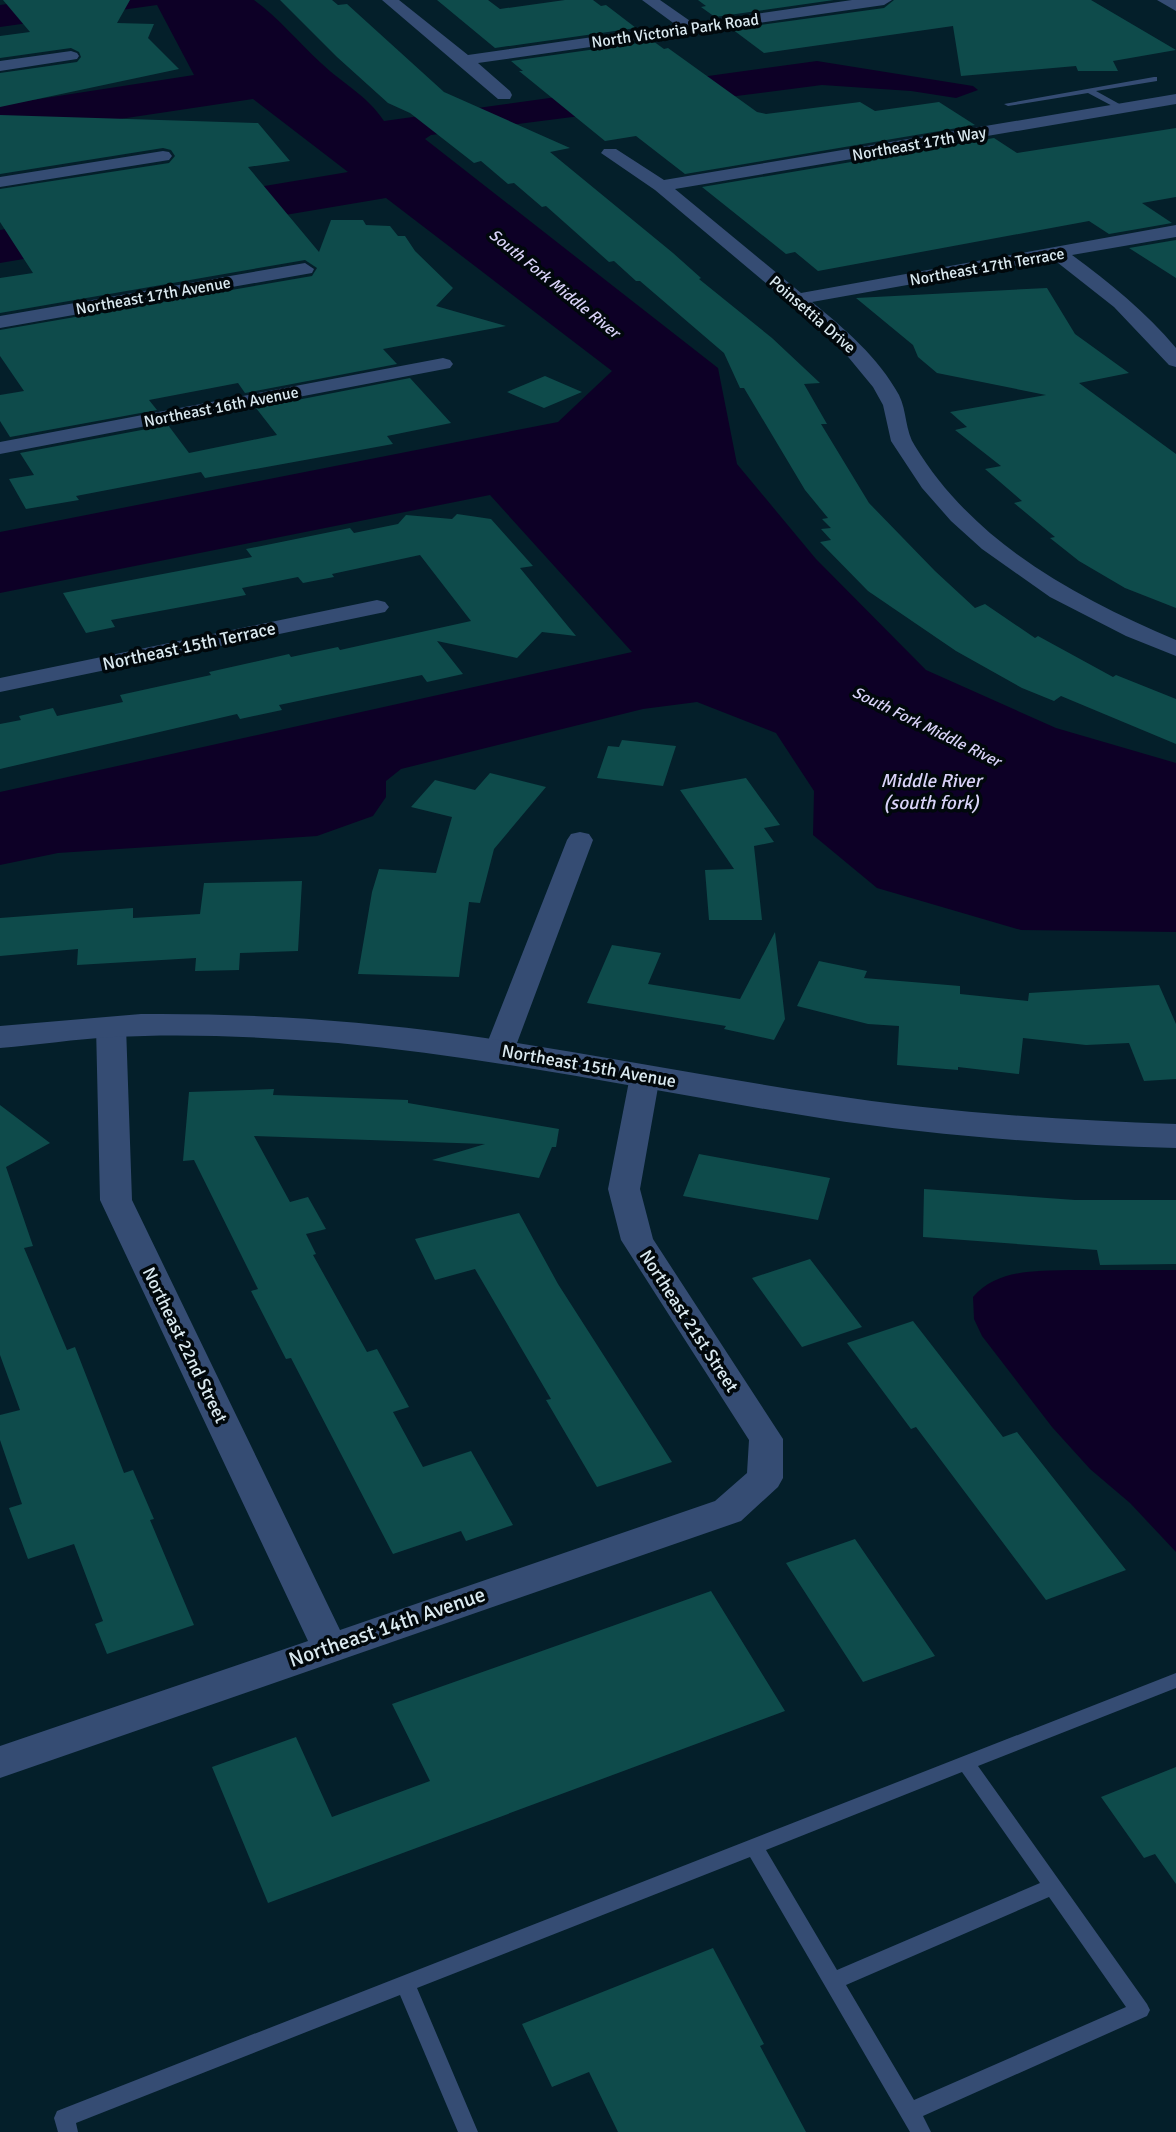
<svg xmlns="http://www.w3.org/2000/svg" width="1176" height="2132" viewBox="0 0 1176 2132" font-family="Signika,sans-serif">
<rect width="100%" height="100%" fill="#041f2a"/>
<path fill="#0d0026" d="M37 0H254C279 18 298 42 321 63 343 84 367 95 384 121L817 61 973 86 978 90 956 98 911 91 822 85 431 135 425 139 718 368 737 464 816 559 926 670 1056 728 1176 763V932L1021 930 877 888 813 835 814 791 776 733 697 702 643 709 401 769 386 781V797L373 816 317 836 58 853 0 865V792L632 652 490 495 0 593V532L558 422 612 371 386 198 0 263V230L348 172 253 99 0 137V105L194 75 157 5 0 27V5Z
M1070 1270H1176V1552L1130 1503 1090 1469 1052 1427 982 1336 974 1319 973 1297C997 1269 1035 1271 1070 1270Z"/>
<path fill="#0e4b4b" d="M3 0H130L117 23 154 24 148 38 179 69 0 107V73L77 62 81 57 79 52 71 48 0 58V36L30 32Z
M280 0H332L338 5 347 4 444 92 570 148 550 152 673 253 701 278 699 279 772 338 820 383 804 384 827 424H821L869 503 935 571 975 608 985 604 1035 638 1038 636 1113 677 1116 675 1176 699V744L1061 696 1054 701 1022 688 956 651 868 591 820 542 831 540 821 529 831 528 822 519 828 518 805 490 744 388H740L724 353 640 281H636L614 261 609 262 546 206 542 207 514 183 508 184 481 161 474 163 410 113 388 103 337 57Z
M437 0H488L500 9 565 0H593L601 6 606 5 636 28 495 48Z
M698 0H834L715 17 701 7 706 6Z
M894 0H1091L1176 50 1113 61 1118 71H1078L1076 66 961 76 953 26 764 53 732 29 884 8Z
M653 41 664 49 668 48 757 112 766 114 860 102 875 111 939 102 975 125 685 174 636 136 605 141 519 71H523L511 61Z
M0 115 258 123 290 161 248 167 319 252 331 220H363L366 225 390 226 398 236H405L415 251 453 288 436 306 506 326 383 349 397 364 245 393 238 383 149 400 157 410 10 437 0 421V395L24 391 0 356V330L312 276 317 268 305 260 0 313V278L33 273 0 222V189L169 163 175 156 171 150 163 148 0 174Z
M1176 128V197L1142 203 1172 223 1109 234 1089 221 818 271 795 252 786 254 702 187 994 138 1017 153Z
M1176 240V278L1129 248Z
M1047 288 1075 334 1129 373 1079 383 1176 454V608L1125 588 1079 561 1050 538 1055 537 1014 503 1022 501 985 469 1001 466 955 430 967 427 950 412 1046 395 937 373 918 357 913 345 856 298Z
M545 376 582 392 544 408 507 392Z
M410 378 451 423 387 436 393 444 205 478 201 472 76 496 79 500 26 509 9 479 34 475 20 453 168 425 189 453 277 435 256 408Z
M457 514 491 519 533 566 520 568 576 636 542 632 517 658 437 641 463 674 427 682 422 675 279 705 282 710 240 719 237 714 0 769V724L21 720 19 716 53 708 57 716 123 702 120 695 211 675 209 672 289 654 291 657 338 647 340 650 471 621 420 555 332 574 334 577 303 583 298 577 242 588 246 595 111 620 115 627 86 633 63 593 252 557 246 549 350 528 354 533 398 524 406 515 452 519Z
M622 740 676 746 663 786 597 778 608 746 619 747Z
M490 773 546 787 494 849 480 903 469 902 459 977 358 974 372 892 379 869 436 873 452 817 411 807 435 780 475 790Z
M746 778 780 825 764 828 774 842 754 846 762 920H709L705 870 734 869 680 790Z
M302 881 298 951 240 953 239 970 195 971 196 958 77 965 78 949 0 956V918L133 908V918L200 914 204 883Z
M775 932 785 1019 774 1040 724 1029 726 1026 587 1003 612 945 661 953 648 984 740 999Z
M819 961 867 971 864 978 960 986V994L1028 1001 1029 993 1159 985 1176 1024V1079L1144 1081 1129 1043 1086 1045 1023 1038 1019 1074 958 1067V1070L897 1065 899 1026 868 1024 797 1006Z
M274 1089 273 1095 408 1100V1103L559 1129 556 1147H552L539 1178 432 1160 485 1144 254 1136 290 1202 308 1197 326 1229 306 1234 316 1254 313 1255 367 1352 377 1349 409 1407 393 1412 423 1467 471 1451 513 1525 466 1541 461 1531 393 1554 291 1358 286 1359 251 1291 258 1289 194 1160 183 1161 189 1092Z
M0 1105 50 1143 6 1167 33 1246 24 1248 67 1350 75 1347 124 1473 133 1470 154 1519 150 1520 194 1625 107 1654 95 1624 103 1621 74 1544 28 1559 9 1508 22 1504 0 1440V1415L20 1410 0 1355Z
M699 1154 830 1178 818 1220 683 1196Z
M924 1189 1075 1200H1176V1264L1100 1265 1097 1250 923 1237Z
M519 1213 558 1284 672 1462 597 1487 546 1400 551 1399 475 1269 435 1280 415 1239Z
M810 1259 862 1327 802 1347 752 1278Z
M913 1321 1003 1437 1017 1432 1126 1570 1046 1600 916 1427 911 1429 847 1343Z
M855 1539 935 1656 863 1682 786 1563Z
M711 1591 785 1711 268 1903 212 1767 296 1737 332 1817 430 1781 392 1704Z
M1176 1767V1884L1155 1854 1144 1858 1101 1797Z
M713 1948 764 2044 760 2046 806 2132H618L589 2072 552 2087 522 2024Z"/>
<g fill="none" stroke-linecap="round" stroke-linejoin="round">
<path fill="#354c73" fill-rule="evenodd" d="M1154 77H1157V81L1096 91 1123 106V110H1120L1088 93 1008 106 1004 104Z
M1176 1673V1688L978 1766 1147 2004 1150 2010 1147 2016 923 2116 931 2132H910L750 1857 417 1988 478 2132H458L400 1995 76 2123 78 2132H58L54 2118 57 2111ZM962 1772 1040 1883 837 1970 766 1850ZM1049 1897 1126 2007 914 2100 846 1985Z"/>
<path fill="#354c73" fill-rule="evenodd" d="M382 0H399L468 55 676 25 642 0H660L693 23 852 0H892L884 5 478 63 510 91 512 95 510 99H498Z
M1157 0H1176V11Z
M71 51 77 53 79 56 77 59 0 71V61Z
M1176 94V104L675 189 801 293 1176 225V237L1072 255C1110 283 1146 312 1176 348V367L1169 365 1114 307 1053 259 812 302C845 329 878 357 899 395 907 411 905 431 915 446 974 543 1075 597 1176 640V656L1126 636 1050 597 982 549 951 521 922 488 891 441 883 405 873 387 835 341 655 190 601 153 604 149H616L664 180Z
M163 151 169 152 172 156 169 160 0 187V177Z
M305 263 314 269 312 273 0 328V316Z
M443 358 450 360 453 364 450 368 0 454V442Z
M377 600 385 602 389 607 385 612 0 692V678Z
M580 832 589 834 593 840 514 1051 509 1058 499 1060 489 1058 484 1051 567 840 571 834Z
M111 1017 121 1020 126 1026 132 1200 340 1630 715 1501 747 1473 749 1440 621 1240 608 1189 630 1076 634 1069 645 1067 656 1069 660 1076 640 1189 653 1239 783 1439V1478L778 1487 741 1521 0 1778V1746L308 1641 100 1200 96 1026 101 1020Z"/>
<path fill="#354c73" fill-rule="evenodd" d="M141 1014C247 1013 352 1020 457 1034 580 1051 701 1076 823 1094 940 1112 1058 1120 1176 1124V1148C1057 1145 938 1136 820 1118 660 1093 501 1058 338 1043 264 1037 188 1033 113 1037 75 1039 38 1045 0 1048V1026Z"/>
</g>
<g text-anchor="middle" stroke-width="7" stroke-linejoin="round" paint-order="stroke">
<g font-size="16" fill="#dae9f0" stroke="#01080c">
<text transform="translate(675 30) rotate(-8)" y="6">North Victoria Park Road</text>
<text transform="translate(919 143) rotate(-10)" y="6">Northeast 17th Way</text>
<text transform="translate(987 266) rotate(-10)" y="6">Northeast 17th Terrace</text>
<text transform="translate(153 295) rotate(-10)" y="6">Northeast 17th Avenue</text>
<text transform="translate(813 314) rotate(41)" y="6">Poinsettia Drive</text>
<text transform="translate(221 406) rotate(-11)" y="6">Northeast 16th Avenue</text>
</g>
<g font-size="16" font-style="italic" fill="#d9d3f8" stroke="#01080c">
<text transform="translate(555 283) rotate(39)" y="6">South Fork Middle River</text>
<text transform="translate(927 726) rotate(26)" y="6">South Fork Middle River</text>
</g>
<g font-size="18" fill="#dae9f0" stroke="#01080c">
<text transform="translate(189 646) rotate(-12)" y="6">Northeast 15th Terrace</text>
<text transform="translate(589 1066) rotate(10)" y="6">Northeast 15th Avenue</text>
<text transform="translate(689 1321) rotate(57)" y="6">Northeast 21st Street</text>
<text transform="translate(185 1345) rotate(64)" y="6">Northeast 22nd Street</text>
</g>
<g font-size="19" font-style="italic" fill="#d9d3f8" stroke="#01080c">
<text x="931" y="787">Middle River<tspan x="931" dy="22">(south fork)</tspan></text>
</g>
<g font-size="21" fill="#dae9f0" stroke="#01080c">
<text transform="translate(387 1627) rotate(-19)" y="7">Northeast 14th Avenue</text>
</g>
</g>
</svg>
